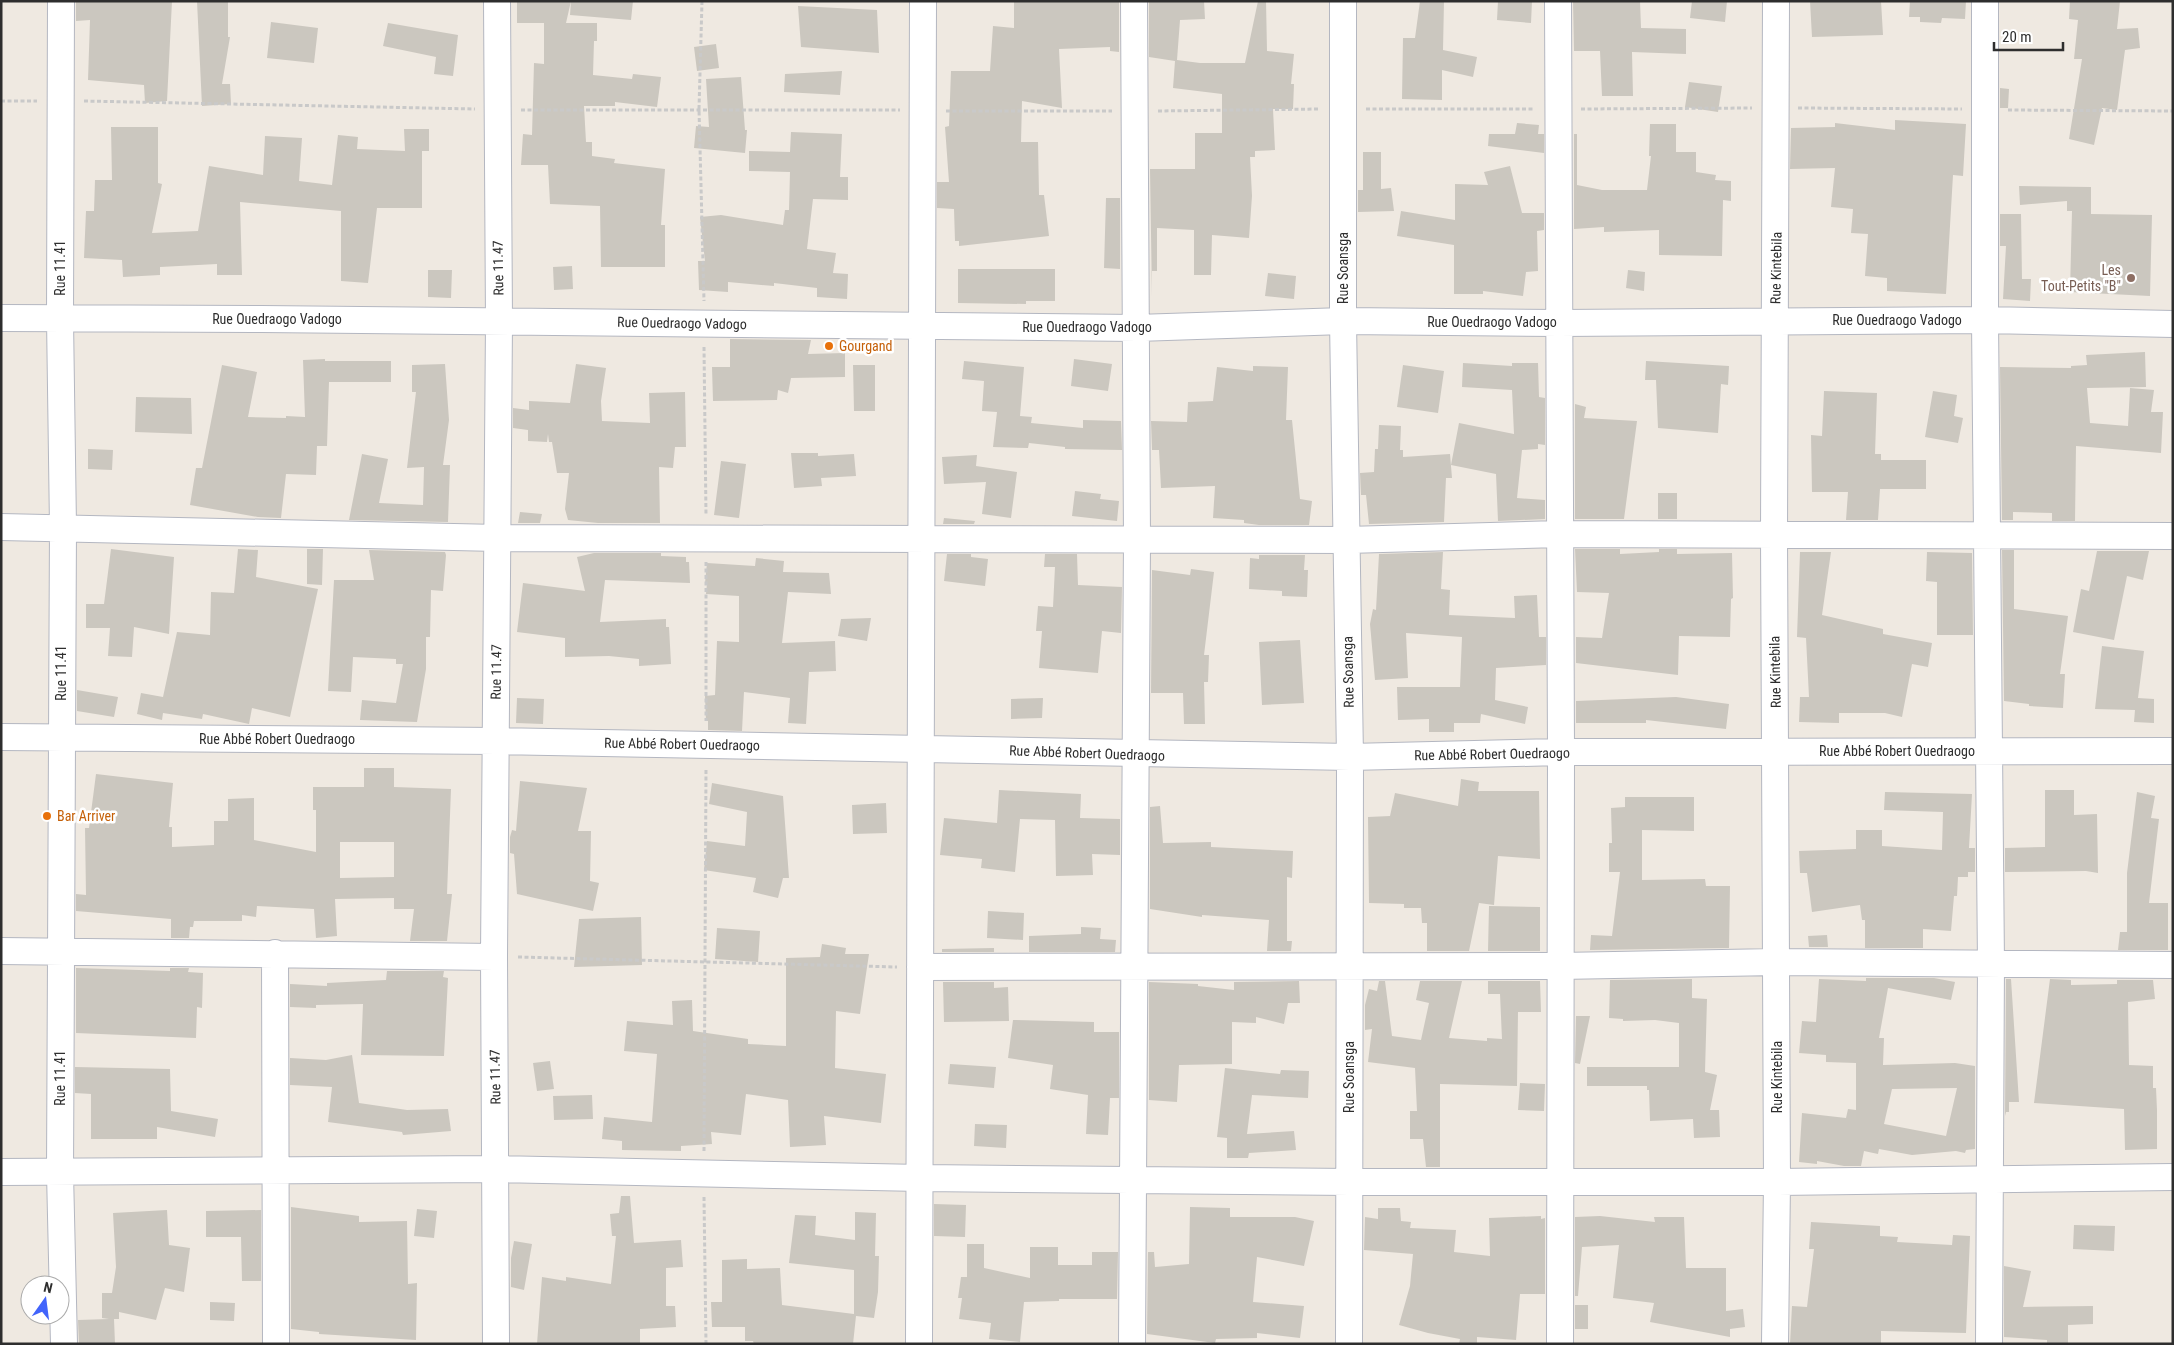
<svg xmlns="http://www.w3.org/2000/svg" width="2174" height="1345" viewBox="0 0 2174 1345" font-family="'Roboto Condensed',sans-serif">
<rect width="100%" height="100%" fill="#efe9e1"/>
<path fill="#cbc7bf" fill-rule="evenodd" d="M76 1H172L167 101 145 103 144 85 88 80 90 20 76 21Z
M197 1H228V37H230L222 84H230L231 104 202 106Z
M517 1H571L566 23H597V41H594L593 75 632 79 633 74 661 77 657 107 615 102V106H584L586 142H592V156L615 159 614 163 665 169 661 225H665V267H601L600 206 550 204 548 165H521L523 134 532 135 534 63 544 64V23H517Z
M571 1H633L631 20 570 15Z
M1014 1H1119V52L1110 51V47L1059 49 1062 108 1022 101 1021 142H1038L1039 195H1044L1049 236 959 246V241H955L954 209 937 208V182H949L945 127 949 126 951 71H990L993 26 1014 28Z
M1149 1H1204L1205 19 1180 20 1177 60 1200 63H1245L1258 1H1266L1267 51 1294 54 1291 84H1294L1293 109H1273L1275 150 1255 151V157H1250L1252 196 1249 238 1212 235 1211 275H1194V230L1157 228V271H1152V297L1150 169H1195V133H1222V94L1173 88 1175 61 1149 57Z
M1420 1H1444L1443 50 1477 57 1473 77 1442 70V100L1402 99 1403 38H1415Z
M1498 1H1532L1531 23 1497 20Z
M1573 1H1640L1641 28 1686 29V54L1632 52 1633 96H1602L1600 51H1574Z
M1692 1H1727L1725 22 1690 18Z
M1810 1H1881L1883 35 1812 37Z
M1910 1H1966L1965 19 1942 18 1941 23 1920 22V17H1909Z
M2070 1H2120L2117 29 2138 28 2140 48 2125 50 2117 110 2102 108 2094 145 2069 139 2082 59H2074L2078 20 2069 19Z
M798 6 877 10 879 53 801 47Z
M271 22 318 28 314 63 267 58Z
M388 23 458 35 453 76 434 74 436 57 383 46Z
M716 44 719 68 697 71 694 47Z
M842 71 840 95 784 92 785 74Z
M741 77 745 130H747L745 153 694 148 696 126 709 127 706 79Z
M1689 82 1722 86 1718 112 1685 107Z
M2000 88 2009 89 2008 108H2000Z
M1895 120 1966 124 1963 176 1953 175 1946 294 1887 291V278L1865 276 1868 234 1851 233 1853 209 1831 207 1835 168 1790 169 1791 128 1835 127V123L1895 130Z
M1517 123 1539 125 1538 134H1544V153L1488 146 1489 134H1515Z
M1650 124H1676V152H1696V172L1716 175 1715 180 1731 181V201L1723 200 1722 256 1659 255V230L1604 232V227L1574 229V134H1577V185L1602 190H1647L1651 156H1649Z
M111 127H158V183L162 184 152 233 198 231 209 166 263 175 265 136 302 138 299 181 332 185 338 135 358 137 357 149 405 151 404 129H429V151H422V208H377L368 283 341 281V211L240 202 242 275H217V264L160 267V275L123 277 122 260 84 258 86 211H94L95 180H112Z
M791 132 842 134 840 177H848V200L813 199 807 249 836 253 833 273 848 274 847 299 817 297V288L774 283V286L728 282V292L699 290 698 261H705L700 217 721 215 783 225 785 210H789L790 172 749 171V151L790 152Z
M1363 152H1381V189L1391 188 1394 211 1358 212V190H1363Z
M1510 166 1522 213H1544V230L1537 231 1538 271 1526 272 1523 296 1483 291V294H1454V245L1397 236 1401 211 1455 220V184L1488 185 1484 172Z
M2019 186 2091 187V214L2152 215 2150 296 2070 292 2072 211H2067V201L2020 205Z
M1106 198H1120V269L1104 268Z
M2000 214H2021L2022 279H2031L2030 301 2003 299 2006 246H2000Z
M572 266 573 289 554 290 553 267Z
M958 269H1055V301H1026V304L958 303Z
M428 270H452L451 298 428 297Z
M1628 270 1645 272 1644 291 1626 288Z
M1268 273 1296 276 1294 299 1265 296Z
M730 339 811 340 808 354 845 353V377L791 378 788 393 778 390 777 400 713 401 712 367H730Z
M2145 352 2146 387 2087 388 2090 423 2128 426 2130 388 2154 390 2151 412H2163L2161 453 2076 446 2075 521H2052V513L2013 512V520H2002L2000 367 2071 368V366L2087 365 2086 355Z
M325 359V361H391V382H329L327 446H317L316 475 286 474 281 518 258 517 190 505 196 468H202L222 365 257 372 248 417 286 418V416L305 417 303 360Z
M1074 359 1112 364 1108 391 1071 386Z
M964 361 1024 367 1020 416 1032 417 1031 423 1083 428V420L1121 421 1122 450 1065 449V447L1029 443 1028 448 993 447 997 412 982 411 984 381 962 379Z
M1646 361 1729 366 1728 385 1721 384 1718 433 1658 428 1656 380H1645Z
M1463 363 1512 366V363H1538L1539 397 1545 398V445L1538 444V449L1522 450 1517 498 1545 500V519L1498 521 1496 474 1451 465 1459 423 1514 434 1512 390 1462 387Z
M445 364 449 420 443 465H450L448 522 349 520 362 454 388 459 379 503 423 505 424 467 407 468 416 392H412V365Z
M576 364 606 368 601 401 602 421 650 423 649 393 685 392 686 447H675L673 468 659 467 660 523H598L568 520 565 509 569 473H557L552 442H549L548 434 547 442 528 441V430L513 428V408L529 410V401L570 403Z
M853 365H875V411H854Z
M1403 365 1444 371 1438 413 1397 407Z
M1253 366 1288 367 1286 420H1292L1300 499 1312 501 1309 525H1259L1244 523V520L1213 518 1215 486 1161 488 1159 450H1152L1151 421 1187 422 1188 402 1213 401 1217 367 1253 371Z
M1824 391 1877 393 1875 454H1881V460H1926V489H1880L1878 520H1846L1848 492H1812L1811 435 1822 436Z
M1933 391 1957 395 1954 416 1963 418 1958 443 1925 437Z
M136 397 191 398 192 434 135 432Z
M1575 404 1586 407 1584 418 1637 421 1624 519H1575Z
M1379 425 1401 426 1400 450H1403V457L1450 454 1452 478H1446L1444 522 1369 524 1366 495H1361L1360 473 1374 472 1375 449H1378Z
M88 449 113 450 112 470 88 469Z
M791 453H818V456L854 454 856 476 821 478 822 486 794 488Z
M977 455 976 466 1017 472 1011 518 982 514 986 482 944 484 942 457Z
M721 461 746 464 739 518 714 515Z
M1075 491 1101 494 1100 499 1119 501 1117 521 1072 516Z
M1658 493H1677V519H1658Z
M520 512 542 514 540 523H518Z
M944 518 975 521 974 524H943Z
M111 549 174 557 169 634 134 627 132 657 108 656 110 628H86V604H104Z
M238 549 258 550 256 577 318 589 290 717 252 708 249 724 203 714 202 719 163 713 162 720 137 714 141 693 163 697 177 632 210 635 211 592 234 593Z
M307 549H323L322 585 307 584Z
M1575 549H1620V554L1659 552V549H1677V554L1732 553 1733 598 1731 599 1730 637 1679 636 1678 675 1576 663V637L1602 638 1609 593 1577 592Z
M369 550 445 552 446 555 443 591 431 590 430 637H426V669L417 722 360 720 362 700 396 703 403 664H396V659L353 657 351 692 328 691 334 580H374Z
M2002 550H2014V609L2068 616 2060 674H2065L2063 708 2029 706V704L2004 701Z
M2097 551H2149L2143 580 2127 576 2114 640 2073 632 2081 589 2089 591Z
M1443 552 1441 589 1450 590 1449 615 1515 618 1514 596 1537 595 1539 637H1546V665L1496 668 1495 700 1528 707 1525 724 1481 714 1480 723H1454V732H1429V719L1398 720 1397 687H1460L1462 637 1406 633 1408 678 1375 680 1370 624 1373 609 1376 610 1379 554Z
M1800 552H1831L1822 615 1883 629V634L1932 643 1928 667 1912 664 1902 717 1885 713H1839V723L1799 722 1800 697H1809L1806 638 1797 637Z
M1927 552 1972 553 1973 635H1937V582L1926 581Z
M594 553H661V556L686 557V562H689L690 583 605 580 600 622 666 619V627H669L671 664 639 666V659L609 656 565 657V638L517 632 523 583 585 591 577 557Z
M947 554H971V557L988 559 985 586 944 581Z
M1045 554H1077L1078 585 1122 587 1121 633 1102 631 1098 673 1039 668 1042 631H1036L1038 606 1053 607 1055 567H1044Z
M1259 555H1305L1304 570H1308L1307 597 1282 596V591L1249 589 1250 558 1259 559Z
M756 558 784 561 783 572 829 573 831 594 788 592 782 643 835 641 836 671 809 672 806 724 788 723 790 698 744 692 742 731 708 730V721H706L705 696 715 695 717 641 739 642V596L706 594 707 583H705L707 563 755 566Z
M1191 569 1214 572 1204 655H1209L1208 682H1204L1205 724H1184L1183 693H1151L1152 570 1190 575Z
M871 618 867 641 838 636 841 619Z
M1300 640 1304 703 1262 705 1259 642Z
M2102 646 2144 651 2138 698 2154 699V723L2134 722 2135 710 2095 709Z
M77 690 118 697 114 717 77 711Z
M1676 697 1729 704 1726 729 1646 720V723H1576V701Z
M517 698 544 699 543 724 516 723Z
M1043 698 1042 718 1011 719V699Z
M364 768H394V787L451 789 447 894H452L447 941H410L414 909H394V898L335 899 337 936 316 938 314 909 257 906 256 917 242 915V921H194L193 927H190L189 938H171V919L76 911V894L86 895 85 828H89L96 774 173 783 169 827H172V847L214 845V821H228V799L254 798V840L316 852V810H313V787H364ZM340 842H394V877L340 878Z
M1461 779 1479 782 1478 791H1539L1540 859 1498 856 1494 905 1479 903 1469 951H1427V923H1422L1421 908H1404V904L1369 903 1368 817 1390 816 1395 793 1458 806Z
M520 781 587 788 578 831H591L590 881 599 883 593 911 517 894 514 854 510 853V837L512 830 516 831Z
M712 783 783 796 789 878H783L778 898 753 892 756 878 704 870 707 841 745 846 747 812 709 804Z
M999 790 1081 794 1080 818 1120 819V855L1092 854 1093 875 1056 876 1055 820 1020 819 1015 872 981 868 982 859 940 855 944 818 997 823Z
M2045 790H2074V815L2097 814 2098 873 2086 871 2005 872V848L2045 847Z
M1885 792 1972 794 1969 848H1975V872H1968V877H1958L1957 896H1954L1951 931 1923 929V948H1865V920H1862L1860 905 1812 912 1807 873H1800L1799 851 1856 849V830H1882V846L1942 850 1943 812 1884 810Z
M2137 792 2155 796 2151 818 2159 819 2149 903H2168V950H2118L2120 932H2127V873Z
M1625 797H1694V831L1642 830V880L1705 879 1706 886H1730L1729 948 1590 950 1591 935 1612 936 1620 872H1609V843H1612L1611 808 1625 807Z
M886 803 887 833 853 834 852 805Z
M1160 806 1163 843 1211 842V847L1293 851 1292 878 1287 877V941H1292L1291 951H1267L1269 920 1202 915V917L1150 909V807Z
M1489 906 1540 907V951H1488Z
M988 911 1024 913 1023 940 987 938Z
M641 917 642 965 574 967 579 919Z
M1081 927 1101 928 1100 939 1116 940 1115 952H1029V936L1081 934Z
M717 928 760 931 758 962 715 959Z
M1827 935 1828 947H1809L1808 936Z
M822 944 846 948 845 954H869L860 1014 836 1011 835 1068 886 1074 881 1123 824 1116 826 1145 790 1147 788 1100 746 1094 741 1135 711 1132 712 1144 681 1146V1151L622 1150V1141L602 1139 604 1117 652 1122 657 1054 624 1051 627 1021 673 1025 672 1001 692 1000 693 1031 748 1039V1044L786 1046V958L820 957Z
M994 948V952H942V949Z
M76 968 170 971V968H189L188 972 203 973 202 1008 197 1007 196 1038 76 1033Z
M387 971H444L443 977 448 978 444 1056 361 1055 363 1004 316 1005V1008L290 1007V984L327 986V983L386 980Z
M1866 978H1934L1955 982 1951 1000 1888 988 1879 1038H1884L1883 1065 1955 1063 1975 1066V1149L1966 1150 1965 1153 1956 1151 1912 1155 1879 1149 1878 1154 1864 1151 1861 1166H1844L1817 1161V1164L1799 1162 1802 1113 1846 1118 1848 1109 1856 1110V1063L1826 1062V1055L1799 1053 1802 1021 1816 1022 1819 979 1866 981ZM1957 1088 1946 1136 1884 1124 1892 1089Z
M1692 979V998L1707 999 1705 1072 1717 1075 1710 1110H1719L1720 1137 1694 1138 1693 1119 1650 1121 1649 1090H1647V1086H1587V1067H1679V1023L1655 1020 1623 1021V1019L1609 1018 1610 980Z
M2006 979H2011L2019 1102H2009V1112H2006L2005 1116Z
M2050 979 2071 980V985L2117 984V980H2153L2155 999 2128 1002 2129 1065 2153 1066V1088H2156L2157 1110V1149L2125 1150 2124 1109 2034 1103Z
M1299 981 1300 1003H1288L1284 1024 1256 1017V1023L1232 1022V1064L1179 1065 1177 1102 1149 1100V982L1198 984V986L1234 990V982Z
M1379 981H1385L1392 1036 1421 1040 1429 1003 1416 1000 1420 981H1462L1449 1038 1487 1041V1038L1502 1039 1500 994H1488V981H1540L1541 1012H1518L1517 1086 1440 1084V1167H1426L1423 1139H1410V1111H1417L1415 1068 1368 1062 1372 1029 1365 1030V1005L1369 989 1377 991Z
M943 982H994V988L1008 987 1009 1021 944 1022Z
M1576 1016H1590L1580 1064 1575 1063Z
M1013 1020 1094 1022V1032H1119V1098H1110L1108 1135 1086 1134 1088 1095 1050 1089 1053 1065 1008 1058Z
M352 1055 359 1103 407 1110 448 1109 451 1131 403 1135 402 1132 328 1122 332 1087 290 1085V1058L326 1060Z
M550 1061 554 1089 537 1091 533 1063Z
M950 1064 996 1067 994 1088 948 1084Z
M75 1067 170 1069 171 1111 218 1119 215 1137 157 1127V1139H91V1094L75 1093Z
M1225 1068 1280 1074 1281 1070 1309 1071 1308 1098 1252 1095 1247 1134 1294 1131 1296 1150 1249 1153 1248 1158H1227V1138L1217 1137Z
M1520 1083 1545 1084 1544 1111 1518 1110Z
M592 1095 593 1119 554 1120 553 1096Z
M975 1124 1007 1125 1006 1148 974 1146Z
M621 1196H630L634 1243 681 1240 683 1267 666 1268V1306H675L676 1327 640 1329V1344H537L542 1277 566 1281V1277L611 1284 616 1236H612L610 1214 619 1213Z
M934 1204 966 1205 965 1237 934 1236Z
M291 1207 359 1216V1222L407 1221 408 1284 417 1283 416 1340 319 1334V1332L291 1329Z
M1190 1207 1230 1208V1217H1295L1314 1221 1304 1266 1257 1257 1253 1302 1304 1306 1300 1338 1257 1333V1338L1216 1339 1215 1343 1147 1334 1148 1252H1154L1155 1267 1189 1264Z
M1378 1208H1400L1401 1221 1411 1222 1410 1228 1456 1230 1454 1252 1490 1256 1489 1218 1541 1216V1219L1545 1218V1294H1520L1516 1340 1477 1337V1344H1459L1460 1339 1428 1333 1399 1325 1410 1286 1413 1254 1364 1250 1365 1217 1378 1219Z
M417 1209 437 1211 434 1238 414 1236Z
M167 1210 169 1245 190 1248 184 1292 165 1288 156 1320 119 1312V1319H114L115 1344H79L78 1320 109 1319 102 1318V1293H112L116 1267 113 1213Z
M261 1210V1281H242L241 1237H206V1211Z
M855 1212 876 1213 875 1256H879L878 1292 874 1318 856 1316 853 1344H754L753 1341H745V1327H712L711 1302H722V1260L747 1259V1269L780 1268 782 1305 854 1314V1270L789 1263 795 1215 816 1216 815 1235 855 1240Z
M1600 1216 1655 1222 1654 1217H1684L1686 1268H1726V1311L1743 1309 1745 1327 1730 1329V1337L1650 1322 1654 1303 1613 1298 1619 1245 1582 1247 1578 1296H1575V1217Z
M1811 1222 1880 1226V1236L1898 1237 1897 1242 1952 1245 1953 1235 1970 1236 1966 1333 1881 1331V1344H1790L1792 1306 1807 1307 1814 1249H1809Z
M2074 1225 2115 1226 2114 1251 2073 1249Z
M514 1241 532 1244 524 1290 511 1287V1258Z
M967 1244H984V1268L1030 1278V1247H1058V1265H1092V1252H1118L1117 1299H1059V1301L1024 1302 1020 1342 989 1339 991 1323 959 1319 962 1298H958L961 1277H967Z
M2004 1266 2031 1271 2023 1307 2093 1306V1324L2068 1325V1344H2047V1340L2004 1337Z
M210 1302 235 1303 234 1321 210 1320Z
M1575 1305H1588V1329H1575Z"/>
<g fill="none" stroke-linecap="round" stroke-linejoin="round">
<defs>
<path id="street" d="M61 1 60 319 63 527 60 1173 64 1344
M1343 1V321L1350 757 1349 1344
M1558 1 1561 752 1560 1344
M1985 1V320L1991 964 1989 1344
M1 318 262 319 1137 328 1343 321 1559 323 1985 320 2173 324
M1 527 498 538 1347 540 1559 534 2173 536
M1 737 496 741 1350 757 1561 752 2173 751
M1 951 494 957
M275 953 276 1344
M920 967 1560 966 1776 962 2173 965
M1 1172 496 1169 921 1178 1350 1182H1777L2173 1177
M496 1344 494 957 499 322 497 1
M919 1344 923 1
M1132 1344 1137 540 1134 1
M1775 1344 1777 1182 1774 536 1776 1"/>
</defs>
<use href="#street" stroke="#b4b7c1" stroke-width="28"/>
<path stroke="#c9c9c9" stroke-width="3" stroke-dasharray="4 2.5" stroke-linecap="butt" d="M702 1 699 109 704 301
M1 101H37
M84 101 475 109
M1798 108 1962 109
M1366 109H1535
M1581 109 1752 108
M521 110H900
M2008 110 2173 111
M946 111H1112
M1158 111 1320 109
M704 347 706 516
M706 562V721
M518 957 897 967
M704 1151 706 769
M704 1197 706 1344"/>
<use href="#street" stroke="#fff" stroke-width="26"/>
</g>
<circle fill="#8d6e63" stroke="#fff" stroke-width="2" cx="2131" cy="278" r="5"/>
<g fill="#e8710a" stroke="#fff" stroke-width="2">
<circle cx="829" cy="346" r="5"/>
<circle cx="47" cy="816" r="5"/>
</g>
<g text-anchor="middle" stroke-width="5" stroke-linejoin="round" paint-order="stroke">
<g font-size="14" fill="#2e2e2e" stroke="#fff">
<text transform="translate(60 268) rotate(-90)" y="5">Rue 11.41</text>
<text transform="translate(498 268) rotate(-91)" y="5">Rue 11.47</text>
<text transform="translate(1343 268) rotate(-90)" y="5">Rue Soansga</text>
<text transform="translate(1776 268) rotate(-89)" y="5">Rue Kintebila</text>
<text x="277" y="324">Rue Ouedraogo Vadogo</text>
<text x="1897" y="325">Rue Ouedraogo Vadogo</text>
<text x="1492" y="327">Rue Ouedraogo Vadogo</text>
<text transform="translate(682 323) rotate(1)" y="5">Rue Ouedraogo Vadogo</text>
<text x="1087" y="332">Rue Ouedraogo Vadogo</text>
<text transform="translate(496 672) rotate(-89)" y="5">Rue 11.47</text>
<text transform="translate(1348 672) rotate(-91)" y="5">Rue Soansga</text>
<text transform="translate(1775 672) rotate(-91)" y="5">Rue Kintebila</text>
<text transform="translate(61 673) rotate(-90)" y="5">Rue 11.41</text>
<text x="277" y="744">Rue Abbé Robert Ouedraogo</text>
<text transform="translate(682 744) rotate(1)" y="5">Rue Abbé Robert Ouedraogo</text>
<text x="1897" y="756">Rue Abbé Robert Ouedraogo</text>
<text transform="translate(1087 753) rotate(2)" y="5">Rue Abbé Robert Ouedraogo</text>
<text transform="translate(1492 754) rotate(-1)" y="5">Rue Abbé Robert Ouedraogo</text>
<text transform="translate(495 1077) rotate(-91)" y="5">Rue 11.47</text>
<text transform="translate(1349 1077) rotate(-90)" y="5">Rue Soansga</text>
<text transform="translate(1777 1077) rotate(-90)" y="5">Rue Kintebila</text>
<text transform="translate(60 1078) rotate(-90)" y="5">Rue 11.41</text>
</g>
<g font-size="14" fill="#785e54" stroke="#fff" text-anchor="end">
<text x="2121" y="275">Les<tspan x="2121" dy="16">Tout-Petits "B"</tspan></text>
</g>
<g font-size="14" fill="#c56008" stroke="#fff" text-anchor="start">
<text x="839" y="351">Gourgand</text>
<text x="57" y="821">Bar Arriver</text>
</g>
</g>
<rect width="2174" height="1345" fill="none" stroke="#2e2e2e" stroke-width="5"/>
<g transform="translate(45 1300) rotate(14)"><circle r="24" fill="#ffffff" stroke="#ababab"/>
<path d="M0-4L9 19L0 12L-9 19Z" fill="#4264fb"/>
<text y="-8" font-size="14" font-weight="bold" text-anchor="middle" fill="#2e2e2e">N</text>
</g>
<path d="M1994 42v8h69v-8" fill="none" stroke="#2e2e2e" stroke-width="2.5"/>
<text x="2002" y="42" font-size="15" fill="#2e2e2e" stroke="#ffffff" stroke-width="4" paint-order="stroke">20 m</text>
</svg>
